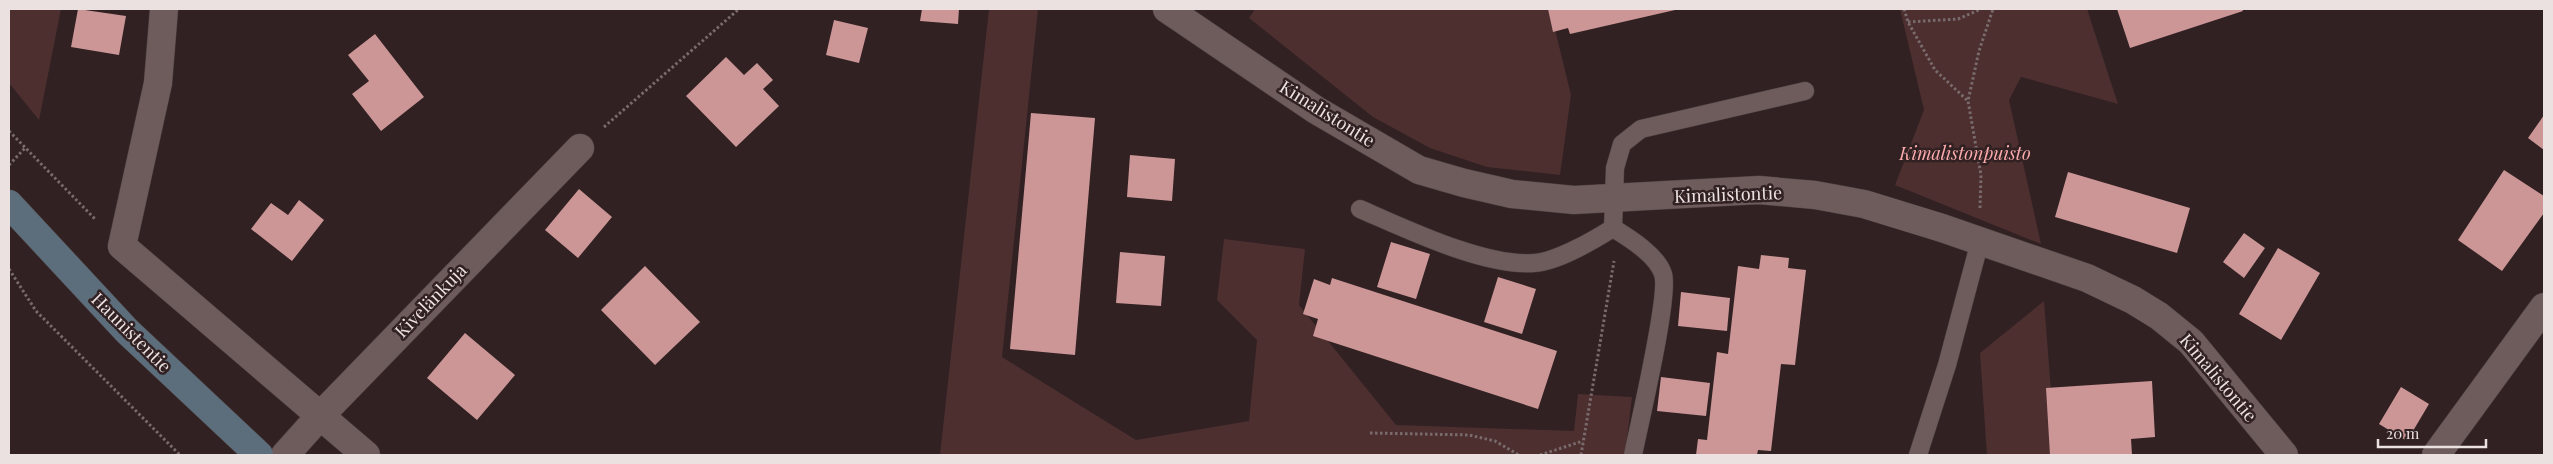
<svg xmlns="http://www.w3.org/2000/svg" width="2553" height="464" viewBox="0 0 2553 464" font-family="'Playfair Display',serif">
<rect width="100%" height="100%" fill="#312122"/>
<path fill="#4d2f30" d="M9 9H61L39 120 9 83Z
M989 9H1038L1002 357 1136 440 1249 421 1257 340 1217 300 1224 239 1305 249 1299 305 1396 425 1574 431 1578 394 1632 397 1625 455H940Z
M1255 9H1550L1571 95 1560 175 1487 167 1430 148 1373 117 1249 18Z
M1900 9H2087L2118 104 2021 77 2009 100 2041 244 1895 185 1924 110Z
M2044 301 2056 455H1987L1980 353Z"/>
<path fill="#cc9697" d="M78 9 126 16 119 55 71 47Z
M922 9H959L958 24 920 21Z
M1548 9H1675V10L1570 34 1568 28 1553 32Z
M2117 9H2242L2243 11 2130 48Z
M834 20 868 28 859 63 826 55Z
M375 34 424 97 381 131 352 94 369 81 348 55Z
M726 57 744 75 757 63 773 80 763 89 779 106 736 147 686 96Z
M1031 113 1095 118 1075 355 1010 349Z
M2544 115V150L2528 138Z
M1130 155 1175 159 1172 201 1127 197Z
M2504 170 2544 196V213L2502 271 2458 240Z
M2068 172 2190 208 2177 253 2055 217Z
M579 189 612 217 578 258 545 230Z
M299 200 324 220 292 261 251 229 271 203 288 215Z
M2244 233 2265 248 2244 278 2223 262Z
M1391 242 1430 254 1416 299 1377 287Z
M2278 248 2320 273 2281 340 2239 314Z
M1120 252 1165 256 1161 306 1116 303Z
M1761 255 1789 258 1788 268 1806 270 1795 365 1781 364 1771 451 1758 450 1757 455H1696L1698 439 1707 440 1717 352 1728 354 1738 266 1759 269Z
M645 266 700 322 655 365 601 310Z
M1498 277 1536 289 1522 334 1484 322Z
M1332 278 1557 351 1538 409 1313 336 1318 319 1303 314 1314 279 1330 285Z
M1681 292 1730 298 1727 331 1678 326Z
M465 333 515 375 477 420 427 378Z
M1661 377 1710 383 1706 416 1657 411Z
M2152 381 2155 437 2131 439 2132 455H2050L2046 388Z
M2401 387 2429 404 2407 441 2379 424Z"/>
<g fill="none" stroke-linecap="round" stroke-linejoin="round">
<defs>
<path id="lane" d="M1360 209C1406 229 1485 267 1534 263 1556 262 1594 240 1613 228
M1633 455C1639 425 1670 295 1663 274 1657 255 1629 238 1613 228L1615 168 1622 144 1641 129 1805 91
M1918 455 1947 365 1980 241"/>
<path id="street" d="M164 9 158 83 122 246 366 455
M1167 9 1316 110 1419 170 1464 183 1512 194 1574 200 1759 190 1815 195 1864 204 1942 228 2087 278 2133 300 2159 316 2191 342 2284 455
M285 455 320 416 580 148
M2436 455 2544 307"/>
<path id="secondary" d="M9 204 127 331 259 455"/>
</defs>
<use href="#lane" stroke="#4b3e3e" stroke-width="19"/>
<use href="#street" stroke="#4b3e3e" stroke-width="29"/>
<use href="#secondary" stroke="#4b3e3e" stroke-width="29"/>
<path stroke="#796b6c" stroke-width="3" stroke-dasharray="2.5 2.5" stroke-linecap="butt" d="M1904 9 1908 22 1935 70 1968 101
M1908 22 1958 19 1981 9
M604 127 739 9
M9 131 95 219
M9 165 25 148
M1980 208 1981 175 1968 101 1979 51 1993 9
M9 269 36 311 180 455
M1370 433 1469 435 1495 441 1519 455
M1540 455 1583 441
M1581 455 1614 261"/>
<use href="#lane" stroke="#6e5b5b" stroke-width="18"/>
<use href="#street" stroke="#6e5b5b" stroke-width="28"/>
<use href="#secondary" stroke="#5c6d7b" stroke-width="28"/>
</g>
<g text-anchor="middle" stroke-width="5" stroke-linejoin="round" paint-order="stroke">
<g font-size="18" fill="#ece1e1" stroke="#312122">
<text transform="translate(1327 114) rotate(32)" y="6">Kimalistontie</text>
<text transform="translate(1728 195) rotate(-2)" y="6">Kimalistontie</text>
<text transform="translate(431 301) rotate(-46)" y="6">Kivelänkuja</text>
<text transform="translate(131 333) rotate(45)" y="6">Haunistentie</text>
<text transform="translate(2218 378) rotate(50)" y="6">Kimalistontie</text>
</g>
<g font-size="18" font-style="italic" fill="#fcabae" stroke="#312122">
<text x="1965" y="160">Kimalistonpuisto</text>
</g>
</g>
<rect width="2553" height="464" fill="none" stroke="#ece1e1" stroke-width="20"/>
<path d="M2378 439v8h108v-8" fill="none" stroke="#ece1e1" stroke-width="2.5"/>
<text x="2386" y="439" font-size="15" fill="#ece1e1" stroke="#312122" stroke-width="4" paint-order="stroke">20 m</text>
</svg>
